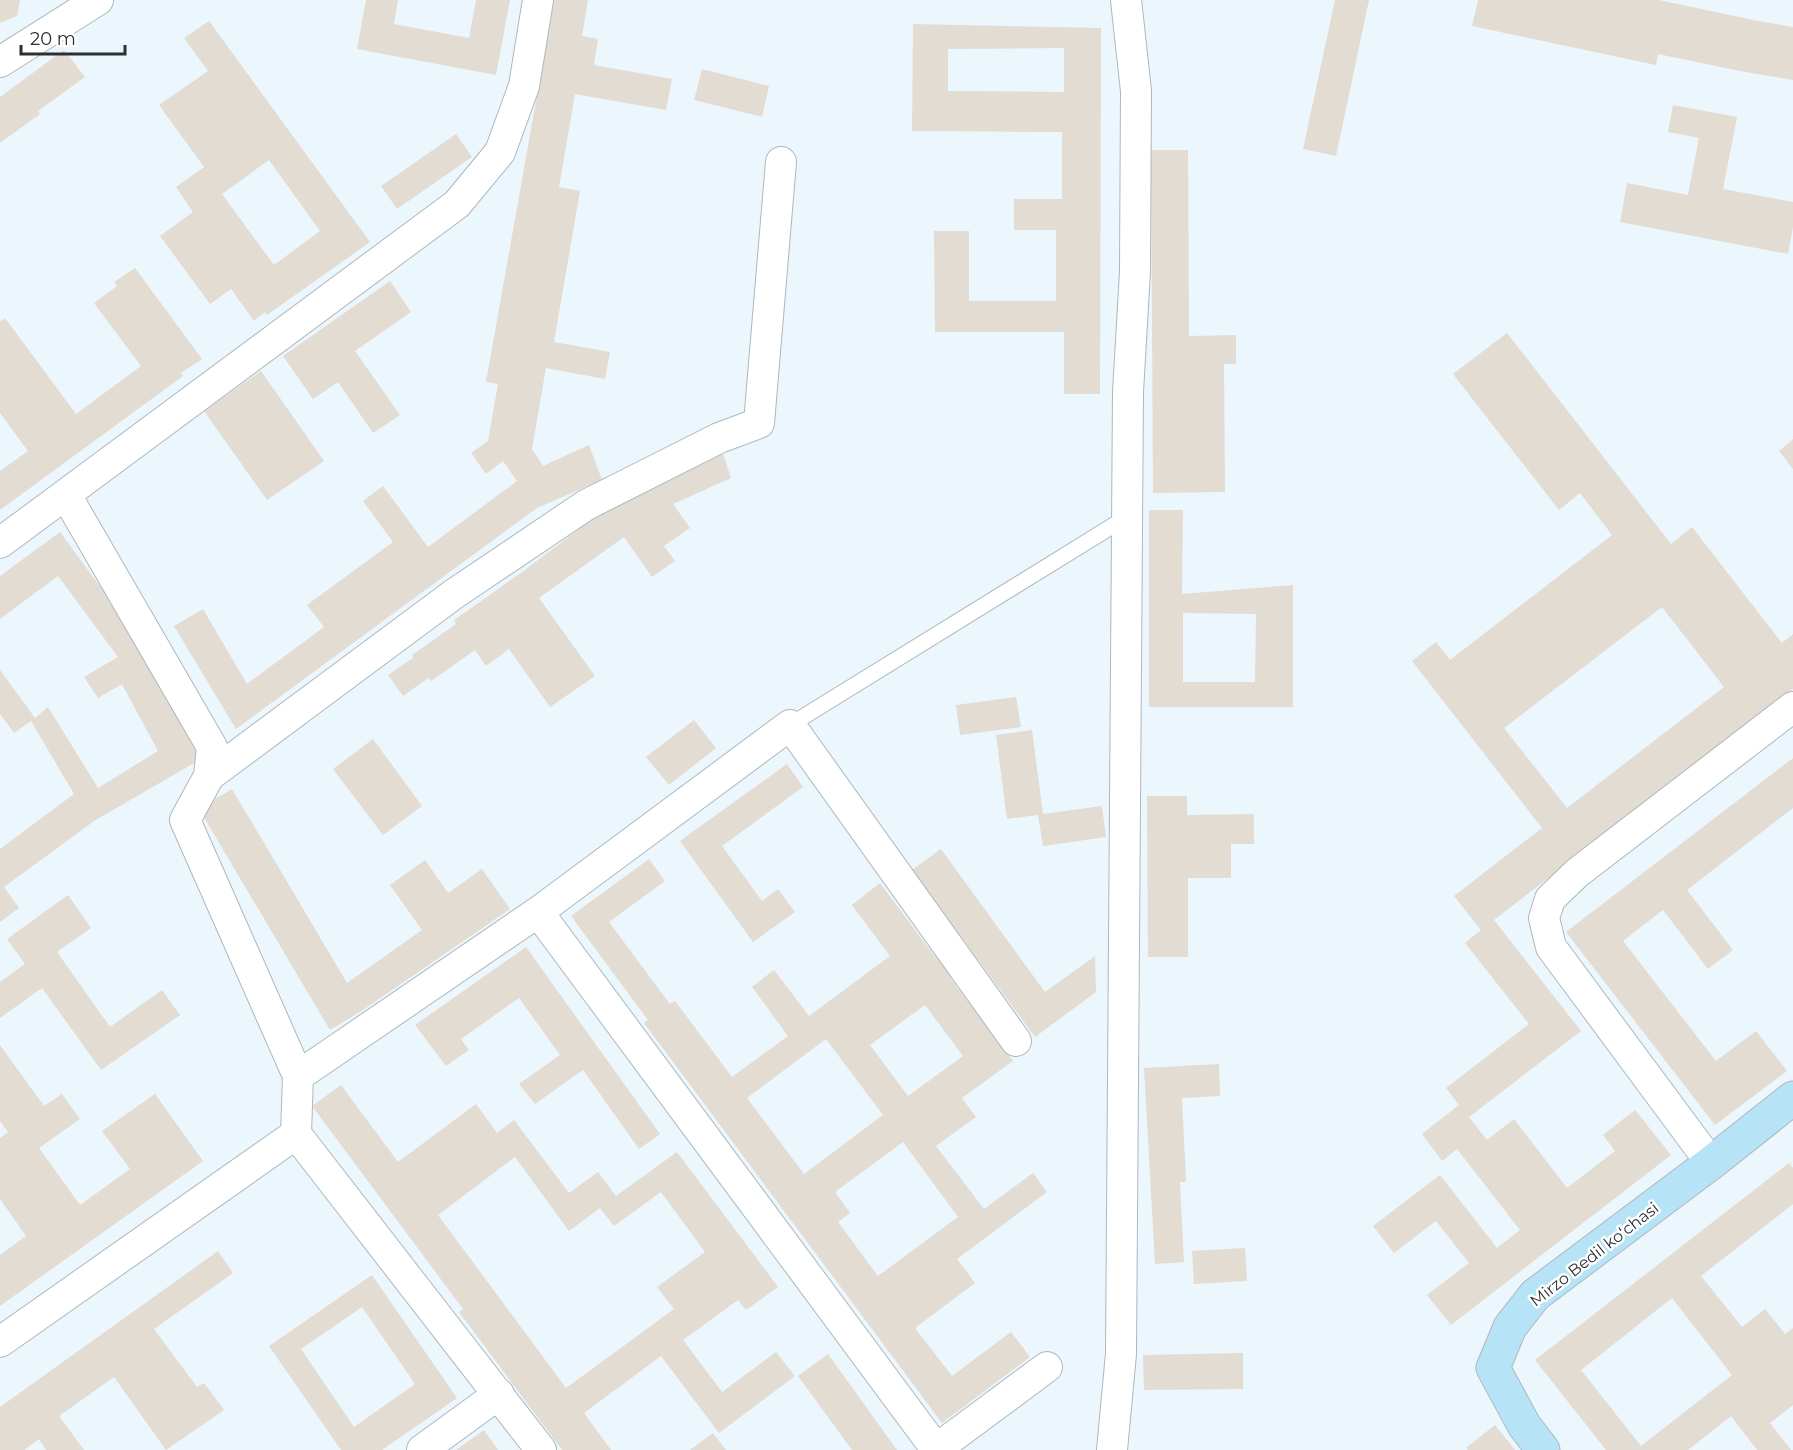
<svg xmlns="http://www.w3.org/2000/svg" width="1793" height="1450" viewBox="0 0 1793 1450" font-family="Montserrat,sans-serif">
<rect width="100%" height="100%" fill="#ecf6fd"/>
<path fill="#e2dcd2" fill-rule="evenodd" d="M0 0H20L17 16 0 23Z
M366 0H398L394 24 469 38 476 0H510L496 75 357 49Z
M554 0H588L582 36 598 39 594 65 672 79 666 110 575 94 559 187 580 191 554 342 610 352 605 379 546 368 532 449 543 466 589 445 602 480 537 508 236 729 174 626 203 609 247 684 324 627 307 605 393 542 363 501 383 486 428 547 517 481 503 461 486 474 471 453 488 441 498 384 486 382Z
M1335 0H1369L1336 156 1303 149Z
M1478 0H1659L1753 20 1793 27V80L1745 72 1658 54 1656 65 1472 26Z
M209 21 370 242 267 315 265 312 254 321 231 289 210 304 160 236 193 212 176 187 204 167 159 105 208 71 184 38ZM269 160 320 231 274 265 222 194Z
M913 24 1101 28 1100 394H1064V332H935L934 231H969V301H1056V230H1014V199H1062V132L912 131ZM1064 48V92L948 91V49Z
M64 50 85 77 38 111 40 114 0 143V97Z
M702 69 769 86 762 117 694 100Z
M1673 105 1737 117 1723 189 1793 202V227L1788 254 1620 222 1627 183 1688 195 1699 138 1668 132Z
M456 134 472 157 397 209 381 186Z
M1151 150H1188L1189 336 1236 335V364H1224L1225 492 1153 493Z
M135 268 202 359 181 373 183 376 0 510V471L28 451 0 413V322L5 318 76 414 141 366 94 303 117 286 114 282Z
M390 281 411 312 355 351 400 415 373 433 338 382 313 399 283 356Z
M1507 333 1671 544 1692 527 1782 643 1793 634V689L1494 920 1581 1031 1469 1117 1487 1140 1514 1119 1567 1188 1615 1151 1603 1135 1635 1110 1671 1155 1451 1325 1427 1295 1469 1263 1436 1221 1394 1253 1373 1226 1440 1175 1497 1248 1520 1230 1457 1149 1442 1161 1422 1134 1459 1105 1446 1088 1529 1024 1465 943 1481 930 1454 896 1542 828 1412 661 1436 642 1450 660 1612 535 1580 493 1559 510 1453 374ZM1662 607 1724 687 1567 808 1504 728Z
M261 371 324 461 267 500 204 411Z
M1793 439V469L1779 451Z
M720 445 731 478 673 504 690 528 664 546 675 561 652 577 624 537 539 598 595 676 550 707 509 649 486 666 475 650 431 681 428 678 403 696 388 675 413 658 412 655 456 624 454 620 521 573 628 492Z
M1149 510H1183L1182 594 1293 585V707H1149ZM1183 613 1256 614 1255 682H1183Z
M60 532 140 641 201 759 94 821 4 887 19 908 0 922V849L74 794 31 721 14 733 0 714V670L35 718 48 707 98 788 158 751 122 684 98 698 84 677 118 657 58 576 0 619V576Z
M1016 697 1021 727 960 735 956 705Z
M694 720 716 748 669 785 646 757Z
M1032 730 1043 814 1102 806 1106 837 1043 846 1038 815 1007 819 996 735Z
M373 739 422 806 383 835 333 769Z
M1793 758V808L1687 890 1733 950 1708 969 1663 910 1623 941 1716 1061 1756 1031 1787 1071 1715 1125 1566 932Z
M787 764 803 787 722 846 762 901 778 889 795 912 753 942 680 841Z
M232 789 347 983 422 930 390 885 425 860 448 893 482 869 510 909 363 1010 330 1030 199 809Z
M1147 796H1187V815L1254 814V844H1231V878H1188V957H1148Z
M941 849 1045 992 1095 956 1096 992 1035 1037 912 870Z
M649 859 665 881 609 922 670 1004 675 1001 732 1077 788 1036 752 987 774 970 809 1016 890 956 852 905 880 883 936 958 943 953 959 973 951 979 1013 1061 962 1098 976 1117 936 1146 984 1209 1033 1173 1047 1192 957 1259 975 1283 915 1328 952 1376 1011 1332 1030 1357 942 1423 644 1023 648 1020 571 916ZM925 1005 963 1056 908 1096 870 1045ZM826 1039 883 1115 804 1174 747 1098ZM903 1142 958 1217 878 1276 838 1222 850 1213 835 1192Z
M68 895 91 928 57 952 110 1027 162 990 180 1015 101 1070 42 988 0 1018V982L25 964 7 939Z
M526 947 660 1134 639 1149 583 1070 535 1104 519 1084 560 1055 519 998 461 1039 469 1050 446 1066 415 1025Z
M0 1045 44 1106 62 1094 80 1119 39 1148 80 1205 130 1169 102 1131 155 1094 203 1161 0 1306V1255L26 1236 0 1199V1138L8 1132 0 1121Z
M1219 1064 1220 1096 1182 1098 1186 1182H1180L1184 1262 1155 1264 1144 1068Z
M341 1085 398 1162 476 1104 497 1133 514 1120 569 1193 598 1172 616 1196 677 1152 778 1287 746 1310 738 1300 683 1340 722 1392 776 1352 795 1376 719 1433 661 1356 584 1413 611 1450H562L459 1312 463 1309 312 1106ZM515 1157 569 1231 600 1208 614 1226 661 1192 705 1252 657 1287 674 1309 566 1388 438 1215Z
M1789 1163 1793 1168V1204L1701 1276 1742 1327 1765 1309 1785 1334 1793 1328V1405L1770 1423 1791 1450H1757L1731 1416 1688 1450H1606L1535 1360ZM1672 1298 1732 1375 1641 1446 1581 1370Z
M1245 1248 1247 1281 1194 1284 1192 1251Z
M218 1251 233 1273 154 1329 197 1387 204 1383 224 1410 166 1450 114 1377 59 1416 84 1450H46L39 1439 24 1450H0V1407Z
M372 1275 457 1398 382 1450H341L269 1346ZM362 1307 415 1384 354 1427 301 1349Z
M1243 1353V1389L1144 1390 1143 1355Z
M828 1354 897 1450H852L798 1376Z
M1495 1425 1515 1450H1468L1466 1448Z
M484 1430 498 1450H456Z
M713 1433 726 1450H690Z"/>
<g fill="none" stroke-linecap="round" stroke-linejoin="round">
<defs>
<path id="lane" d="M790 725 1127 517"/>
<path id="street" d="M0 62 98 0
M66 495 212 747 209 776 185 820 298 1076 296 1134 541 1450
M0 543 457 204 500 152 524 86 538 0
M209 776 454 594 586 505 719 438 759 423 781 162
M538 912 936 1449
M298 1076 538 912 790 725 1016 1041
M1711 1163 1551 947 1544 918 1550 899 1577 873 1793 707
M0 1342 296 1134
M422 1450 499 1394
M935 1450 1047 1367
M1112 1450 1121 1354 1128 392 1135 272 1136 91 1126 0"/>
<path id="secondary" d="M1543 1450 1524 1425 1493 1368 1510 1327 1535 1295 1711 1163 1793 1098"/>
</defs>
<use href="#lane" stroke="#adb7be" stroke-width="17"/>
<use href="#street" stroke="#adb7be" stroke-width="32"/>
<use href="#secondary" stroke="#adb7be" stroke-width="35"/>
<use href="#lane" stroke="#fff" stroke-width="15"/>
<use href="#street" stroke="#fff" stroke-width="30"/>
<use href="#secondary" stroke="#b7e3f6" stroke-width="33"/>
</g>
<g text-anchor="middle" stroke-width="5" stroke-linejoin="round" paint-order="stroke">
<g font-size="16" fill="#2c3033" stroke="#fff">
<text transform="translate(1594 1254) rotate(-38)" y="6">Mirzo Bedil koʻchasi</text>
</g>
</g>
<path d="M21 45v9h104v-9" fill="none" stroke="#2c3033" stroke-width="3"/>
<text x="30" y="45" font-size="18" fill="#2c3033" stroke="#ffffff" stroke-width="4.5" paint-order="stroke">20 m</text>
</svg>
